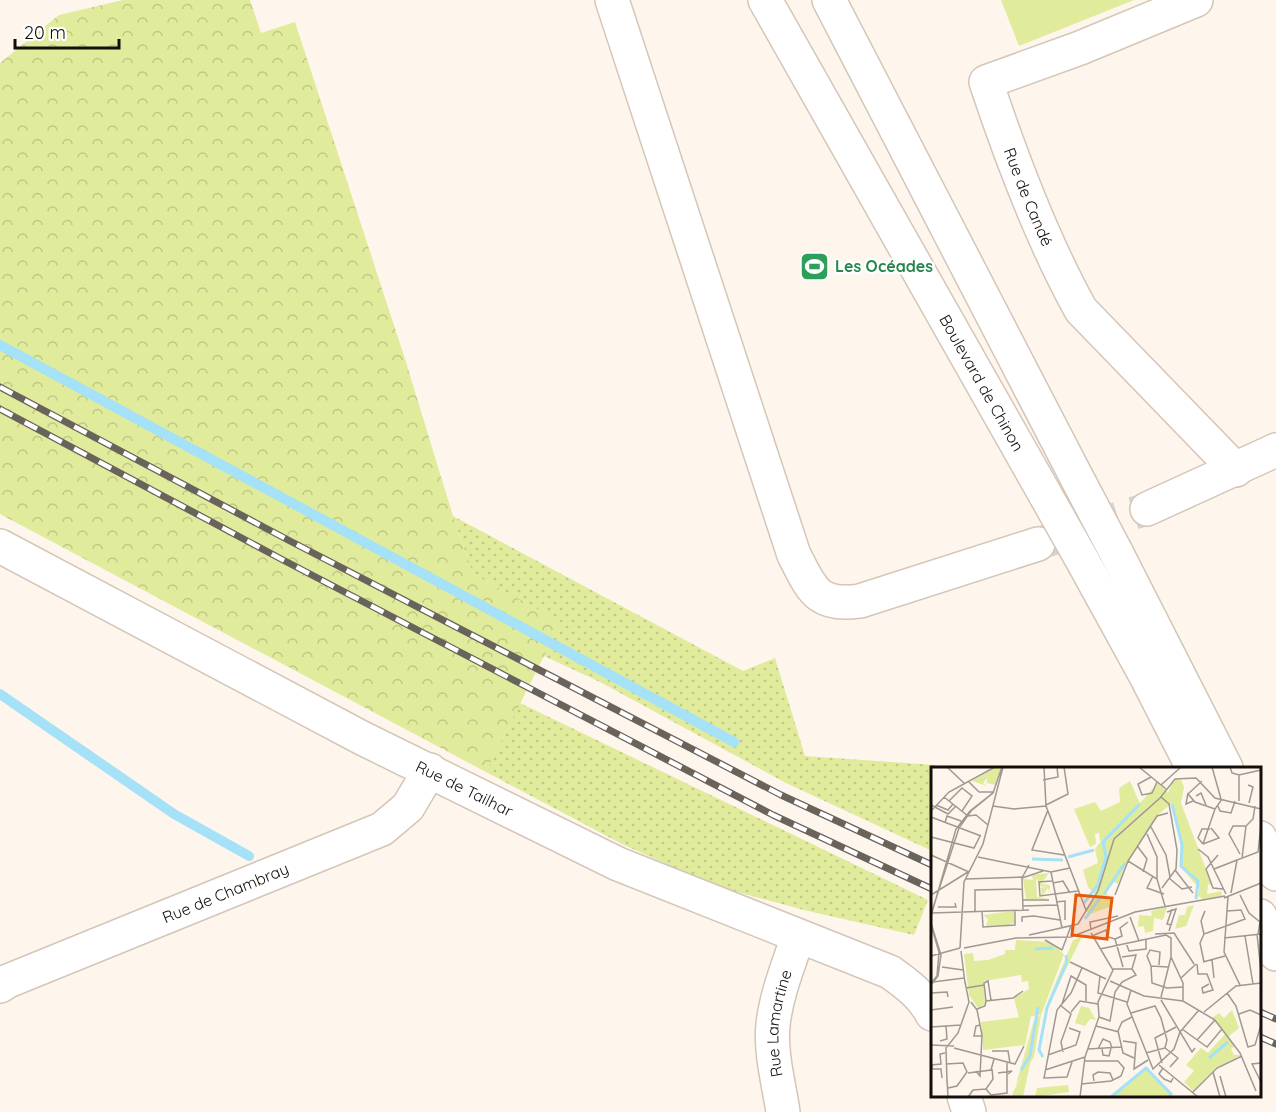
<svg xmlns="http://www.w3.org/2000/svg" width="1276" height="1112" viewBox="0 0 1276 1112" font-family="Quicksand,sans-serif">
<defs>
<pattern id="grass-dots" width="8" height="8" patternUnits="userSpaceOnUse" patternTransform="scale(1.5)"><rect width="8" height="8" fill="#e1eb9c"/><path d="M2 2h.1M6 6h.1" fill="none" stroke="#c0c885" stroke-width="1.8" stroke-linecap="round"/></pattern>
<pattern id="forest-crowns" width="20" height="18" patternUnits="userSpaceOnUse" patternTransform="scale(1.5)"><rect width="20" height="18" fill="#e1eb9c"/><path d="M2 6a3 3 0 1 1 6 0M12 15a3 3 0 1 1 6 0" fill="none" stroke="#c0c885"/></pattern>
</defs>
<rect width="100%" height="100%" fill="#fef5ec"/>
<path fill="url(#grass-dots)" d="M453 516 743 671 775 658 805 756 978 768H932V851L786 783 600 682 544 656 560 622 473 574Z
M520 703 928 900 914 935 808 911 715 886 622 844 486 772Z"/>
<path fill="url(#forest-crowns)" d="M123 0H250L261 33 295 22 405 359 453 516 473 574 561 622 486 772 0 514V63L59 15Z"/>
<path fill="#e1eb9c" d="M1001 0H1134L1019 46Z"/>
<g fill="none" stroke-linecap="round" stroke-linejoin="round">
<path stroke="#a5e2f8" stroke-width="10" d="M0 345 734 742
M0 694 174 814 249 856"/>
<path stroke="#dbd2ca" stroke-width="33" stroke-dasharray="33 16" stroke-linecap="butt" d="M1040 543 1147 509"/>
<defs>
<g id="minor">
<path d="M612 0 794 555C812 589 816 607 860 601L1038 544"/>
<path id="s1" d="M1196 0 1080 48 986 82C1011 157 1042 240 1081 310L1236 470"/>
<path d="M1147 509 1276 450"/>
<path id="s2" d="M0 546 362 738 618 864 890 972C907 984 923 996 932 1014"/>
<path id="s3" d="M0 986 8 981 382 829 408 807 430 770"/>
<path d="M964 1096 969 1112"/>
<path id="s4" d="M783 1112C779 1084 770 1053 773 1025 776 995 789 964 798 936"/>
</g>
<g id="major">
<path id="s5" d="M765 0 1046 496"/>
<path d="M829 0 1079 482"/>
<path d="M1116 552 1226 768"/>
<path d="M1085 565 1146 676 1193 768"/>
<path d="M1260 838 1276 874"/>
<path d="M1260 916 1276 954"/>
</g>
</defs>
<use href="#minor" stroke="#d4c6b8" stroke-width="36"/>
<use href="#major" stroke="#d4c6b8" stroke-width="36"/>
<use href="#minor" stroke="#fff" stroke-width="33"/>
<use href="#major" stroke="#fff" stroke-width="33"/>
<defs>
<path id="rail" d="M0 387 290 541 781 795 932 865
M0 409 283 560 773 815 932 889
M1260 1012 1276 1019
M1260 1037 1276 1044"/>
</defs>
<use href="#rail" stroke="#69635c" stroke-width="7"/>
<use href="#rail" stroke="#fff" stroke-width="4.5" stroke-dasharray="14" stroke-linecap="butt"/>
<defs>
<path id="major-bridge" d="M1079 482 1116 552
M1046 496 1085 565"/>
</defs>
<use href="#major-bridge" stroke="#d4c6b8" stroke-width="36" stroke-linecap="butt"/>
<use href="#major-bridge" stroke="#fff" stroke-width="33"/>
</g>
<defs>
<symbol id="stadium-square" viewBox="-11 -11 22 22"><rect x="-9" y="-9" width="18" height="18" rx="4" fill="#2e9e5b" stroke="#fff"/><path d="M0-5a6.5 5 0 1 0 0 10a6.5 5 0 1 0 0-10ZM-3.5-1.8h7v3.6h-7Z" fill="#fff"/></symbol>
</defs>
<g fill-rule="evenodd">
<use href="#stadium-square" x="798" y="250" width="33" height="33"/>
</g>
<g text-anchor="middle" stroke-width="5" stroke-linejoin="round" paint-order="stroke">
<g font-size="16" fill="#140f0a" stroke="#fff">
<text dy="6" stroke="none"><textPath href="#s1" startOffset="348">Rue de Candé</textPath></text>
<text dy="6" stroke="none"><textPath href="#s5" startOffset="440">Boulevard de Chinon</textPath></text>
<text dy="6" stroke="none"><textPath href="#s2" startOffset="524">Rue de Tailhar</textPath></text>
<text dy="6" stroke="none"><textPath href="#s3" startOffset="244">Rue de Chambray</textPath></text>
<text dy="6" stroke="none"><textPath href="#s4" startOffset="90">Rue Lamartine</textPath></text>
</g>
<g font-size="16" font-weight="bold" fill="#27864d" stroke="#fff" text-anchor="start">
<text x="835" y="272">Les Océades</text>
</g>
</g>
<g transform="translate(931 767)">
<rect width="330" height="330" fill="#fef5ec"/>
<path d="M199 14 205 28 177 56 180 61 173 73 169 74 168 66 164 67 165 77 159 80 143 42 164 35 170 44 189 35 188 21ZM118 106 110 117 119 118 118 127 117 121 111 129 110 121 116 119 110 120 105 111 106 130 117 132H95L92 112 102 113 101 108ZM83 144 84 156 78 157 79 149 78 158 55 159 57 152 52 148ZM100 292 92 330H81L82 325Z" fill="#e1eb9c"/>
<path d="M66 0H70L65 18 56 16V11L52 16 56 19 41 14ZM243 12 250 13 253 20 250 36 281 118 277 117 276 127 290 124 291 129 272 132 267 129 268 121 251 102 250 77 241 36 228 47 195 98 187 117 182 114 175 124 181 139 159 147 154 144 165 129 157 120 152 103 167 96 164 82 180 61 176 56 205 28 209 36 227 16 237 26ZM151 170 119 234H117L142 173ZM110 248 103 290 85 318 103 253ZM216 301 242 327 239 330 181 329Z" fill="#e1eb9c"/>
<path d="M100 249 94 278 52 283 50 255Z" fill="#e1eb9c"/>
<path d="M263 138 255 159 244 162 248 148H254L256 140ZM236 140 232 153 223 151 222 164 214 166 213 159 207 160 208 148 221 149 220 144ZM85 173 118 175 133 187 110 248 88 251 83 231 98 222 97 214 91 215 90 208 53 214 54 237 47 241 38 228 33 187 42 186 43 194 57 193 74 187V183H84ZM150 239 158 241 165 253 159 252 154 259 144 256ZM301 243 308 261 297 270 304 279 300 282 303 288H310L285 301 262 324 253 315 263 304 255 298 270 281 277 286 294 267 281 251 288 246 293 251ZM137 318 138 325 104 330 106 321Z" fill="#e1eb9c"/>
<path fill="none" stroke="#a5e2f8" stroke-width="3" d="M241 37 251 78 250 99 267 114 265 132M137 90 163 83M101 92 132 93M173 127 194 96M153 136 167 118 175 90 172 75 209 37M154 152 171 128M104 182 122 181M112 290 108 283 116 241 136 195 135 188M278 291 297 275M90 303 99 289 107 240M180 330 215 301 240 327 238 330"/>
<path fill="none" stroke="#a09992" stroke-width="1.5" d="M16 0 33 16M113 0 115 39 155 143M208 0 235 22M281 0 290 32M299 0 301 6 308 8 330 3M220 10 207 17 211 28 221 26 226 15M112 13 127 10 126 0M37 14 48 25H63M271 14 257 27 264 35 284 42M230 18 250 0M317 18 322 20 318 36M257 26 255 37 262 34M265 29 270 26 275 38M13 30 37 49 45 48 57 58M230 30 238 37 246 83 245 102 231 121M18 34 31 21 41 29 31 44M308 34V8M0 38 17 47 25 39M5 38 17 43 22 37M115 38 137 27 133 0M62 39 83 42 115 39M287 39 289 44 300 46 304 34M117 43 101 83 133 88M0 44 18 25 64 0M0 50 50 69M14 56 16 49 30 54M220 60 235 88 239 110M216 67 226 90V112M0 70 43 81 49 69M272 77 284 42 291 32M272 77 288 71 280 61M272 77 267 71 271 62H279M207 80 216 92 212 105M267 82 277 90 295 127M309 87 298 67 302 59H315M0 88 38 105M287 88 275 102 282 121 292 122M47 90 120 105 139 101M311 91 315 59 322 52 324 39M283 102 306 93M244 103 262 126M120 105 131 161M222 109 216 121 233 127M91 111 112 104M238 111 251 122 261 120M35 112 91 110M121 114 108 115 109 129 147 124M122 116 132 114 139 126M300 126 306 93 327 85 330 58M0 128 37 105M184 128 197 94M309 128 318 146 329 155 327 167M297 130 293 185 309 218M293 131 330 116M92 133H118M125 135 134 134V153M92 139 126 138M234 139 226 112 197 94 226 49 237 46M7 140H25L24 136M92 143 91 111 98 98M44 144V123L92 122M51 144 52 160 84 158V143M236 145 245 142 238 164M0 146 98 143M0 147 28 61 40 44 62 26 71 0M0 149 25 62 39 44 63 25M199 150 208 174M271 151 274 144 270 154 273 167M91 155V150L103 149 129 153M0 156 10 188 7 209 0 218M0 158 8 185 6 209 0 216M240 158 236 157 241 142M121 163 147 157 167 124 183 72 229 31 244 12 265 11 284 31 330 42M160 163 159 155 187 149M224 167 243 166 263 197M326 167 330 204M98 168 121 163M235 168 240 171V190L252 216V234M161 169 175 163 177 170 184 172M314 169 322 217M293 171 330 167M114 173 131 183M195 176 198 184 215 182V172M29 181 33 115 52 77 72 0M33 181 85 171 140 170 204 145 294 129M169 182 235 168M131 183 140 159M30 184 34 216M0 189 29 181M191 190 205 188 201 202M281 193 283 211M139 195 175 212M272 195 294 189M273 195 269 176 273 167 314 152 310 143 296 144M266 197 267 207H276L282 223 272 226 271 221 278 217M220 199 216 189 219 183 229 185 228 198M11 200 32 203M192 200 184 172 191 169 189 161 197 155M237 200 220 199 221 216 236 221 252 220M169 209 167 226 196 235M250 211 265 197M179 214 213 229 252 234 284 253 309 286 325 324M2 215 33 211M35 221 53 218M200 223 196 237 222 302 243 282 249 265 268 243M0 226 16 225 17 230M296 226 305 239 317 280 324 278 330 258M230 230 240 190M230 233 261 285 264 281M55 234 53 216 57 214 60 233M40 235 46 243 51 268 49 309 45 304M131 237 140 209 155 218V234M129 238 140 247 130 275 132 285M46 242 54 239 55 234 82 231 92 224M0 243 22 240M140 245 149 234 167 237M273 245 305 219 330 216M200 246 224 239 230 251 236 273 234 281 215 286M308 247 319 243 330 248M168 250 179 254 184 225 191 215 205 208 201 202H182M201 250 191 255 187 264 192 286 203 291M49 258 45 259 43 269H51M165 259 188 265M0 260 30 258M251 262 276 280 291 262M266 273 284 253M9 274 16 272 15 259M192 274 205 276 203 302 217 293M0 278 23 279M23 281 84 297 93 279M234 281 247 291 239 300M157 282 190 280M167 282 172 272 179 275 181 281M171 282 172 288 178 289 180 281M61 284H77L79 296M117 288 145 278 149 265 138 261M141 295 136 310 113 311 126 243 140 226 151 201M231 296 224 271 245 260M330 296 321 297 330 315M15 297 32 296 36 305 26 319 17 321M0 298 10 297 9 287 14 286M1 298V302H10L11 311M228 298 267 330M232 301 228 307 233 312 240 315 242 311M114 303 154 290M282 305 289 330M37 306 60 303 63 292M67 306 81 304 77 307M289 309 295 330M16 312 17 330M163 314 162 308 167 305 179 306 182 313M16 315 15 281 27 266 38 235 34 215M150 317 180 314 190 309 193 301 187 294H154M55 322 62 312 61 302M262 325 286 301 311 289M37 330 42 323 55 322 60 328 76 326V295M149 330 154 290 168 250 167 235 182 203 160 166"/>
<path fill="#e8590c" fill-opacity="0.15" stroke="#e8590c" stroke-width="3" d="M145 128 181 131 176 172 141 168Z"/>
<rect width="330" height="330" fill="none" stroke="#140f0a" stroke-width="3"/>
</g>
<path d="M15 39v9h104v-9" fill="none" stroke="#140f0a" stroke-width="3"/>
<text x="24" y="39" font-size="18" fill="#140f0a" stroke="#ffffff" stroke-width="4.5" paint-order="stroke">20 m</text>
</svg>
